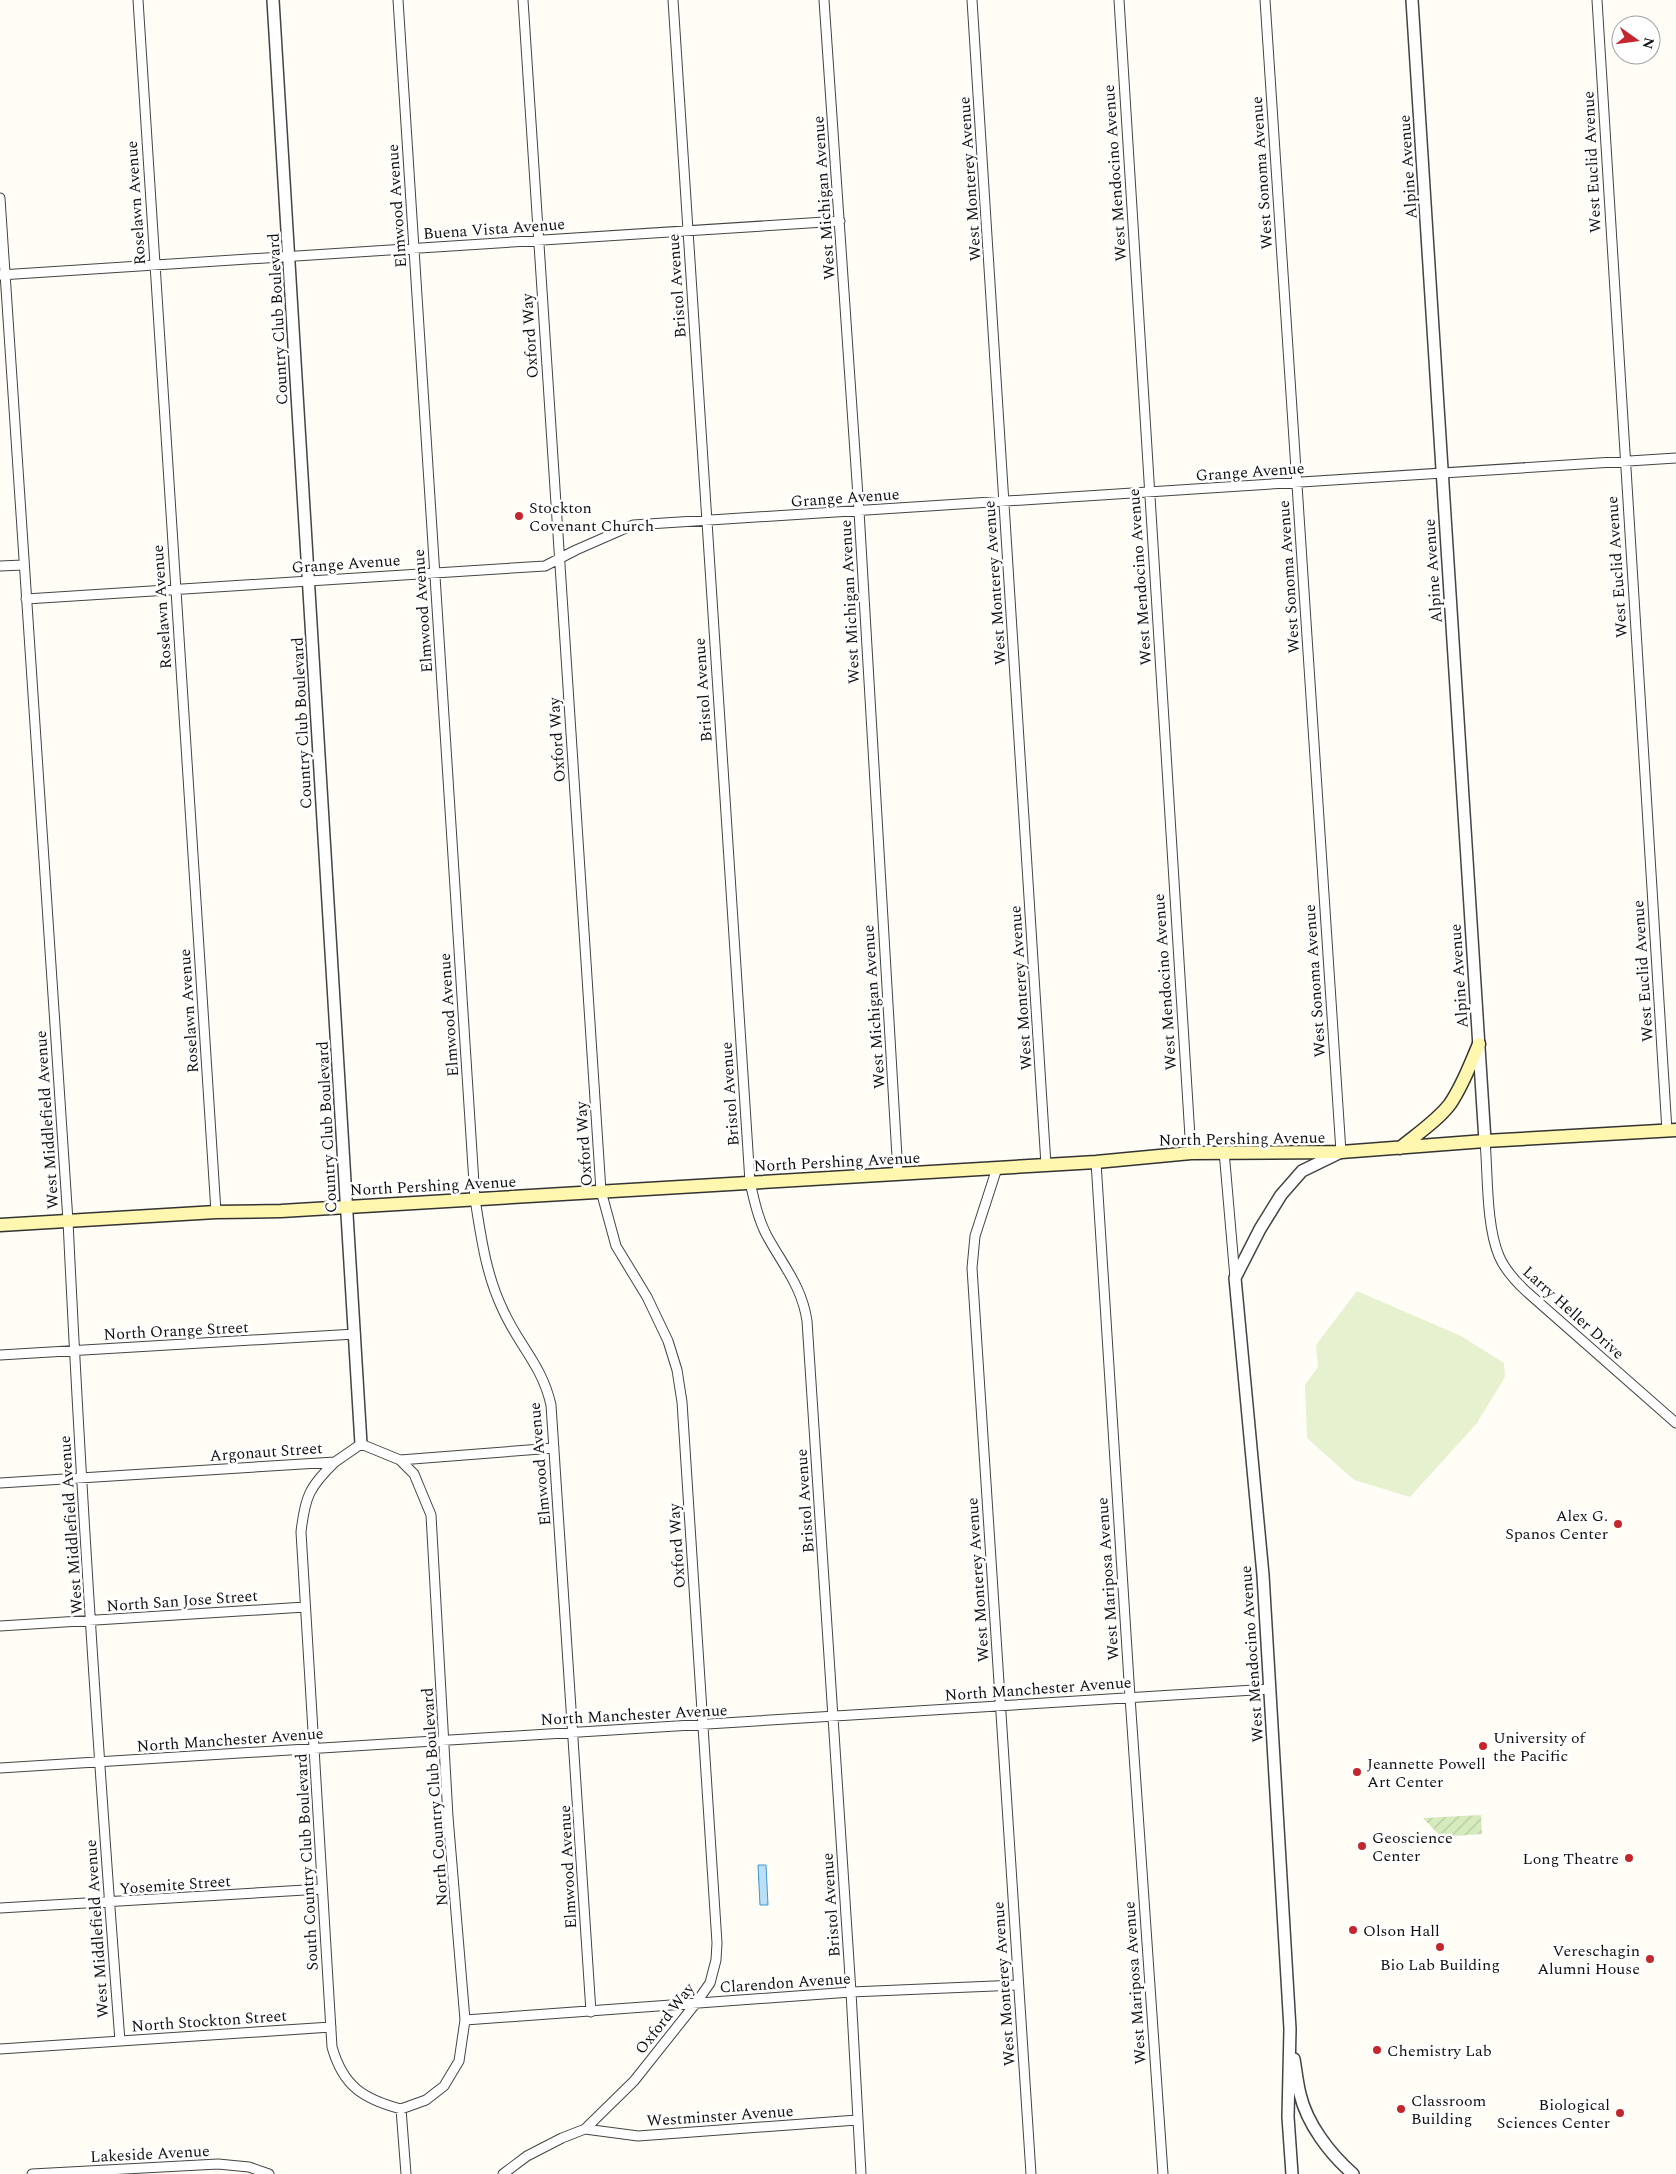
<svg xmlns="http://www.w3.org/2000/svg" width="1676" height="2174" viewBox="0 0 1676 2174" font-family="Spectral,serif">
<defs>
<pattern id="garden-furrows" width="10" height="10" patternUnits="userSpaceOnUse" patternTransform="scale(1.25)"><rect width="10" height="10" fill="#d5ebbd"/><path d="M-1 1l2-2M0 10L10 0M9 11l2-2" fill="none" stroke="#b6c8a1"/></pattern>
<pattern id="water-ripples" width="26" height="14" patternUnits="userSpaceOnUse" patternTransform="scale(1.25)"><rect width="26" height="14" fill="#b9e0f7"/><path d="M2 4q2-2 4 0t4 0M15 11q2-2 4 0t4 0" fill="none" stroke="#9ebfd3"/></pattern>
</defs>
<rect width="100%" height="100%" fill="#fffdf5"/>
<path fill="url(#garden-furrows)" d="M1481 1815 1482 1834 1441 1837 1423 1818Z"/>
<path fill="#e6f2cf" d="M1357 1291 1461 1336 1504 1363 1505 1377 1477 1423 1410 1497 1354 1480 1307 1438 1305 1385 1318 1367 1316 1345Z"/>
<path fill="url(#water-ripples)" stroke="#3f96cf" d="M758 1865H766L768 1905H760Z"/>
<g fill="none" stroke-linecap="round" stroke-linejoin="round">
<defs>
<path id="minor" d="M138 0 216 1212
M398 0 475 1199C481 1237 486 1275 503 1310 519 1346 542 1365 551 1405L591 2012
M673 0 750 1182C754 1200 758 1218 766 1234 782 1264 802 1286 807 1321L851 1992 861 2174
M824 0 859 511 898 1174
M972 0 1046 1165
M1119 0 1191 1153
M1265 0 1341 1152
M1597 0 1667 1131
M0 198 68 1221C81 1494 99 1768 120 2041
M0 275 840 221
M0 566 23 565
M26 599 545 566 576 550 633 525 1676 458
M1485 1141C1488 1175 1486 1225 1499 1256 1505 1270 1515 1281 1527 1292L1676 1423
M1224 1151 1235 1278
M1096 1162 1130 1697 1163 2174
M997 1168 975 1236 972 1268 1031 2174
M0 1355 355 1334
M400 1460 414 1474 431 1515 448 1817 465 2020 459 2061 444 2086 426 2100 401 2109
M335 1462C309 1487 305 1497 301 1532L332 2047C343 2086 363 2099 401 2109L406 2174
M0 1483 335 1462 361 1444 400 1460 554 1448
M0 1626 305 1607
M0 1768 1270 1689
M0 1908 322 1889
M465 2020 851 1992 1018 1985
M0 2049 331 2027
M585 2129 638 2136 857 2120
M32 2174 218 2164 249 2167 269 2174
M503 2174 527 2156 562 2138 585 2129 634 2081 696 2003 710 1983 716 1960 717 1943 682 1402 677 1370 668 1341 647 1297 616 1246 601 1191 523 0"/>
<path id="tertiary" d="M273 0 361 1444
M1412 0 1485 1141
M1294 2059C1296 2070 1297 2082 1300 2094 1307 2124 1330 2154 1353 2174
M1292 2174 1288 2117 1290 2029 1263 1575 1235 1278 1260 1229 1281 1195 1302 1171 1341 1152"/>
<path id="secondary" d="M1400 1148C1417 1134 1437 1121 1450 1104 1463 1085 1470 1065 1479 1044
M0 1225 216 1212 281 1211 1096 1162 1191 1153 1341 1152 1485 1141 1676 1130"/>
</defs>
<use href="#minor" stroke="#444" stroke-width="11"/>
<use href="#tertiary" stroke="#444" stroke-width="14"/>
<use href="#secondary" stroke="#333" stroke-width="15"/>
<use href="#minor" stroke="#fff" stroke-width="9"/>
<use href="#tertiary" stroke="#fff" stroke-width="11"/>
<use href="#secondary" stroke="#fff6b0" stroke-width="12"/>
</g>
<g fill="#c4262e" stroke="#fff" stroke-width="2">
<circle cx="519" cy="516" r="5"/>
<circle cx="1618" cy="1524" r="5"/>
<circle cx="1483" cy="1746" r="5"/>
<circle cx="1357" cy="1772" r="5"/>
<circle cx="1362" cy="1846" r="5"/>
<circle cx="1629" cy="1858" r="5"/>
<circle cx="1353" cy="1930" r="5"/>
<circle cx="1440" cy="1947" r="5"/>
<circle cx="1650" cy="1959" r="5"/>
<circle cx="1377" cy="2050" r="5"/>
<circle cx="1401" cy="2109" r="5"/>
<circle cx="1620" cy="2113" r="5"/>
</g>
<g text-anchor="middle" stroke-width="5" stroke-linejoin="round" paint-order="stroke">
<g font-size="16" fill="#111" stroke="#fff">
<text transform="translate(1591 162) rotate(-93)" y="6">West Euclid Avenue</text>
<text transform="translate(1407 167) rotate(-94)" y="6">Alpine Avenue</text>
<text transform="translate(1114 173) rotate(-94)" y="6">West Mendocino Avenue</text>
<text transform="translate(1261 173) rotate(-94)" y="6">West Sonoma Avenue</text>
<text transform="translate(969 179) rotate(-94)" y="6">West Monterey Avenue</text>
<text transform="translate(823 198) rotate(-94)" y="6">West Michigan Avenue</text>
<text transform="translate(135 203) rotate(-94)" y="6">Roselawn Avenue</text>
<text transform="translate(396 206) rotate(-94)" y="6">Elmwood Avenue</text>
<text transform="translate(494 228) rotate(-4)" y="6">Buena Vista Avenue</text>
<text transform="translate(676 286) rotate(-94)" y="6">Bristol Avenue</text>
<text transform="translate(277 319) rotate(-93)" y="6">Country Club Boulevard</text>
<text transform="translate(529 336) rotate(-94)" y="6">Oxford Way</text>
<text transform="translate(1250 471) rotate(-4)" y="6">Grange Avenue</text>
<text transform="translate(845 497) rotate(-4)" y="6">Grange Avenue</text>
<text transform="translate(346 563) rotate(-4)" y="6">Grange Avenue</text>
<text transform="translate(1616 567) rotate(-94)" y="6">West Euclid Avenue</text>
<text transform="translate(1432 571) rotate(-94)" y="6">Alpine Avenue</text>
<text transform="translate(1139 577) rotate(-94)" y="6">West Mendocino Avenue</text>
<text transform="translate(1288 577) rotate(-94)" y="6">West Sonoma Avenue</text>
<text transform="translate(994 583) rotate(-94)" y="6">West Monterey Avenue</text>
<text transform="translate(849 602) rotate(-93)" y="6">West Michigan Avenue</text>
<text transform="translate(161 607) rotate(-94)" y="6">Roselawn Avenue</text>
<text transform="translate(422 611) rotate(-94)" y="6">Elmwood Avenue</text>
<text transform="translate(702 690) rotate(-94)" y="6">Bristol Avenue</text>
<text transform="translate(301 723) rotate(-93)" y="6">Country Club Boulevard</text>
<text transform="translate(556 740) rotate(-94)" y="6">Oxford Way</text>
<text transform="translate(1642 971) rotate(-94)" y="6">West Euclid Avenue</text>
<text transform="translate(1458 976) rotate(-94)" y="6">Alpine Avenue</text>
<text transform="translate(1314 981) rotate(-94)" y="6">West Sonoma Avenue</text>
<text transform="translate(1164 982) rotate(-94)" y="6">West Mendocino Avenue</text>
<text transform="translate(1020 988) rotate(-94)" y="6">West Monterey Avenue</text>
<text transform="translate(873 1007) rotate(-94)" y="6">West Michigan Avenue</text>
<text transform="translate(188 1011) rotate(-94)" y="6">Roselawn Avenue</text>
<text transform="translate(448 1015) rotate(-94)" y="6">Elmwood Avenue</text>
<text transform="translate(729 1094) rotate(-94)" y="6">Bristol Avenue</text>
<text transform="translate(46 1120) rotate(-94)" y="6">West Middlefield Avenue</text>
<text transform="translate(326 1127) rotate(-93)" y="6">Country Club Boulevard</text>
<text transform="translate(1242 1138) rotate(-1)" y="6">North Pershing Avenue</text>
<text transform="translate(583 1144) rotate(-94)" y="6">Oxford Way</text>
<text transform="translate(837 1161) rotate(-3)" y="6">North Pershing Avenue</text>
<text transform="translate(433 1185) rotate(-3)" y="6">North Pershing Avenue</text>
<text transform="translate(1574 1312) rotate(42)" y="6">Larry Heller Drive</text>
<text transform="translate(176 1330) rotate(-3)" y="6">North Orange Street</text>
<text transform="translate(266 1451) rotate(-4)" y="6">Argonaut Street</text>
<text transform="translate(539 1464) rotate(-95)" y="6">Elmwood Avenue</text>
<text transform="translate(804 1501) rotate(-94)" y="6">Bristol Avenue</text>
<text transform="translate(70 1525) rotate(-94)" y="6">West Middlefield Avenue</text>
<text transform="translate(676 1546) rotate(-94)" y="6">Oxford Way</text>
<text transform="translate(1107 1579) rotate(-94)" y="6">West Mariposa Avenue</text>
<text transform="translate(977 1580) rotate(-94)" y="6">West Monterey Avenue</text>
<text transform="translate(182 1600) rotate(-4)" y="6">North San Jose Street</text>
<text transform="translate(1251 1654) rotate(-94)" y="6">West Mendocino Avenue</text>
<text transform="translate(1038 1688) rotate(-4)" y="6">North Manchester Avenue</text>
<text transform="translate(634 1714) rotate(-3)" y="6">North Manchester Avenue</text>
<text transform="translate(230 1739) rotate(-4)" y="6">North Manchester Avenue</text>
<text transform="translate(434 1797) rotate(-94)" y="6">North Country Club Boulevard</text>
<text transform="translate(306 1862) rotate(-93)" y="6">South Country Club Boulevard</text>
<text transform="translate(567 1867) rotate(-93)" y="6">Elmwood Avenue</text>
<text transform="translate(175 1884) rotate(-4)" y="6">Yosemite Street</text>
<text transform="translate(830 1905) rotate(-94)" y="6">Bristol Avenue</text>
<text transform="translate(96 1929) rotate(-94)" y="6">West Middlefield Avenue</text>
<text transform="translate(785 1982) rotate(-4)" y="6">Clarendon Avenue</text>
<text transform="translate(1134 1983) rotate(-94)" y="6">West Mariposa Avenue</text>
<text transform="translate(1003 1984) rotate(-94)" y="6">West Monterey Avenue</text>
<text transform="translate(664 2018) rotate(-52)" y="6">Oxford Way</text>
<text transform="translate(209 2020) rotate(-4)" y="6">North Stockton Street</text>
<text transform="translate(720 2115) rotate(-4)" y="6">Westminster Avenue</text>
<text transform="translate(150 2153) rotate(-3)" y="6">Lakeside Avenue</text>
</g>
<g font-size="16" fill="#111" stroke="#fff" text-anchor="start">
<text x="529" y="513">Stockton<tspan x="529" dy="18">Covenant Church</tspan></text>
<text x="1608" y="1521" text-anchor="end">Alex G.<tspan x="1608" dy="18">Spanos Center</tspan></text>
<text x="1493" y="1743">University of<tspan x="1493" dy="18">the Pacific</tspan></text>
<text x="1367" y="1769">Jeannette Powell<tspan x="1367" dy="18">Art Center</tspan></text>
<text x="1372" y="1843">Geoscience<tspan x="1372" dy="18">Center</tspan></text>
<text x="1619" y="1864" text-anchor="end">Long Theatre</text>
<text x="1363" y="1936">Olson Hall</text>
<text x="1640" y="1956" text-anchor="end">Vereschagin<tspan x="1640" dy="18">Alumni House</tspan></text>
<text x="1440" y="1970" text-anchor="middle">Bio Lab Building</text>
<text x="1387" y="2056">Chemistry Lab</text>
<text x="1411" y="2106">Classroom<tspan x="1411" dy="18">Building</tspan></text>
<text x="1610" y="2110" text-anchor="end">Biological<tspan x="1610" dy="18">Sciences Center</tspan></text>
</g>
</g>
<g transform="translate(1636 40) rotate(104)"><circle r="24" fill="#ffffff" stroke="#a0a0a0"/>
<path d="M0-4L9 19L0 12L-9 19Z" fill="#c4262e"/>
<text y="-8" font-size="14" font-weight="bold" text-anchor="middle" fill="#111111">N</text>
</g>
</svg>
